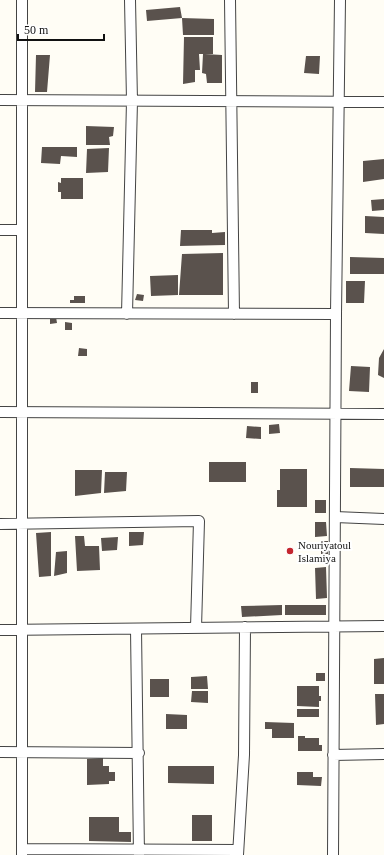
<svg xmlns="http://www.w3.org/2000/svg" width="384" height="855" viewBox="0 0 384 855" font-family="'Times New Roman',serif">
<rect width="100%" height="100%" fill="#fffdf5"/>
<path fill="#5a524d" d="M180 7 182 18 147 21 146 10Z
M182 18 214 19V35H183Z
M184 37H213V54H205L222 55V83H207L206 74 202 73 203 54H199L200 70H195V82L183 84Z
M36 55H50L47 92H35Z
M306 56H320L319 74 304 73Z
M86 126 114 127 113 136 109 137 110 145H86Z
M42 147H77V157L61 156 60 164 41 163Z
M109 148 108 172 86 173 87 149Z
M384 159V179L363 182V161Z
M61 178H83V199H61V192H58V182L61 183Z
M384 199V210L372 211 371 200Z
M365 216 384 217V234L365 233Z
M181 230H212V233L225 232V245L180 246Z
M223 253V295H179L182 254Z
M350 257 384 258V274H350Z
M178 275V295L151 296 150 276Z
M346 281H365L364 303H346Z
M137 294 144 295 143 301 135 300Z
M74 296H85V303H70V300H74Z
M56 317 57 323 50 324V318Z
M65 322 72 323V330H65Z
M79 348 87 349V356H78Z
M384 349V378L378 375 379 358Z
M351 366 370 367 369 392 349 391Z
M251 382H258V393H251Z
M279 424 280 433 269 434V425Z
M247 426 261 427V439L246 438Z
M209 462H246V482H209Z
M350 468 384 469V487H350Z
M280 469H307V507H277V490H280Z
M75 470H102L101 493 75 496Z
M105 472H127L126 491 104 493Z
M315 500H326V513H315Z
M315 522H326L327 536 315 537Z
M51 532V576L39 577 36 533Z
M129 532H144L143 545 129 546Z
M75 536H84L85 546H99L100 570 77 571Z
M118 537 117 550 102 551 101 538Z
M321 541H328V554H321Z
M67 551V573L54 576 56 552Z
M326 567 327 598 316 599 315 568Z
M282 605V615L242 617 241 606Z
M285 605H326V615H285Z
M384 658V684H374V659Z
M316 673H325V681H316Z
M207 676 208 689H191V677Z
M150 679H169V697H150Z
M297 686H319V696H321V701H319V707L297 706Z
M192 691H208V703L191 702Z
M375 694H384V724L376 725Z
M297 709H319V717H297Z
M166 714 187 715V729H166Z
M265 722 294 723V738H272V729H265Z
M298 736H305V738H319V745H322V751H298Z
M103 758V766H109V772H115V781H109V784L87 785V759Z
M168 766H214V784L168 783Z
M297 772H313V777H322L321 786 297 785Z
M192 815H212V841H192Z
M89 817H119V832H131V842L89 841Z"/>
<g fill="none" stroke-linecap="round" stroke-linejoin="round">
<defs>
<path id="minor" d="M230 0 234 314
M0 100 384 102
M0 230H22
M0 313 336 314
M127 314 132 101 130 0
M0 412 384 414
M335 517 384 519
M0 524 199 521 196 628
M136 629 139 855
M0 630 384 626
M0 752 139 753
M333 755 384 754
M22 849 238 850
M22 855V0
M238 855 244 755 245 627
M333 855 336 314 340 0"/>
</defs>
<use href="#minor" stroke="#444" stroke-width="12"/>
<use href="#minor" stroke="#fff" stroke-width="10"/>
</g>
<circle fill="#c4262e" stroke="#fff" stroke-width="1.5" cx="290" cy="551" r="4"/>
<g text-anchor="middle" stroke-width="4" stroke-linejoin="round" paint-order="stroke">
<g font-size="11" fill="#111" stroke="#fff" text-anchor="start">
<text x="298" y="549">Nouriyatoul<tspan x="298" dy="13">Islamiya</tspan></text>
</g>
</g>
<path d="M18 34v6h86v-6" fill="none" stroke="#111111" stroke-width="2"/>
<text x="24" y="34" font-size="12" fill="#111111" stroke="#ffffff" stroke-width="3" paint-order="stroke">50 m</text>
</svg>
